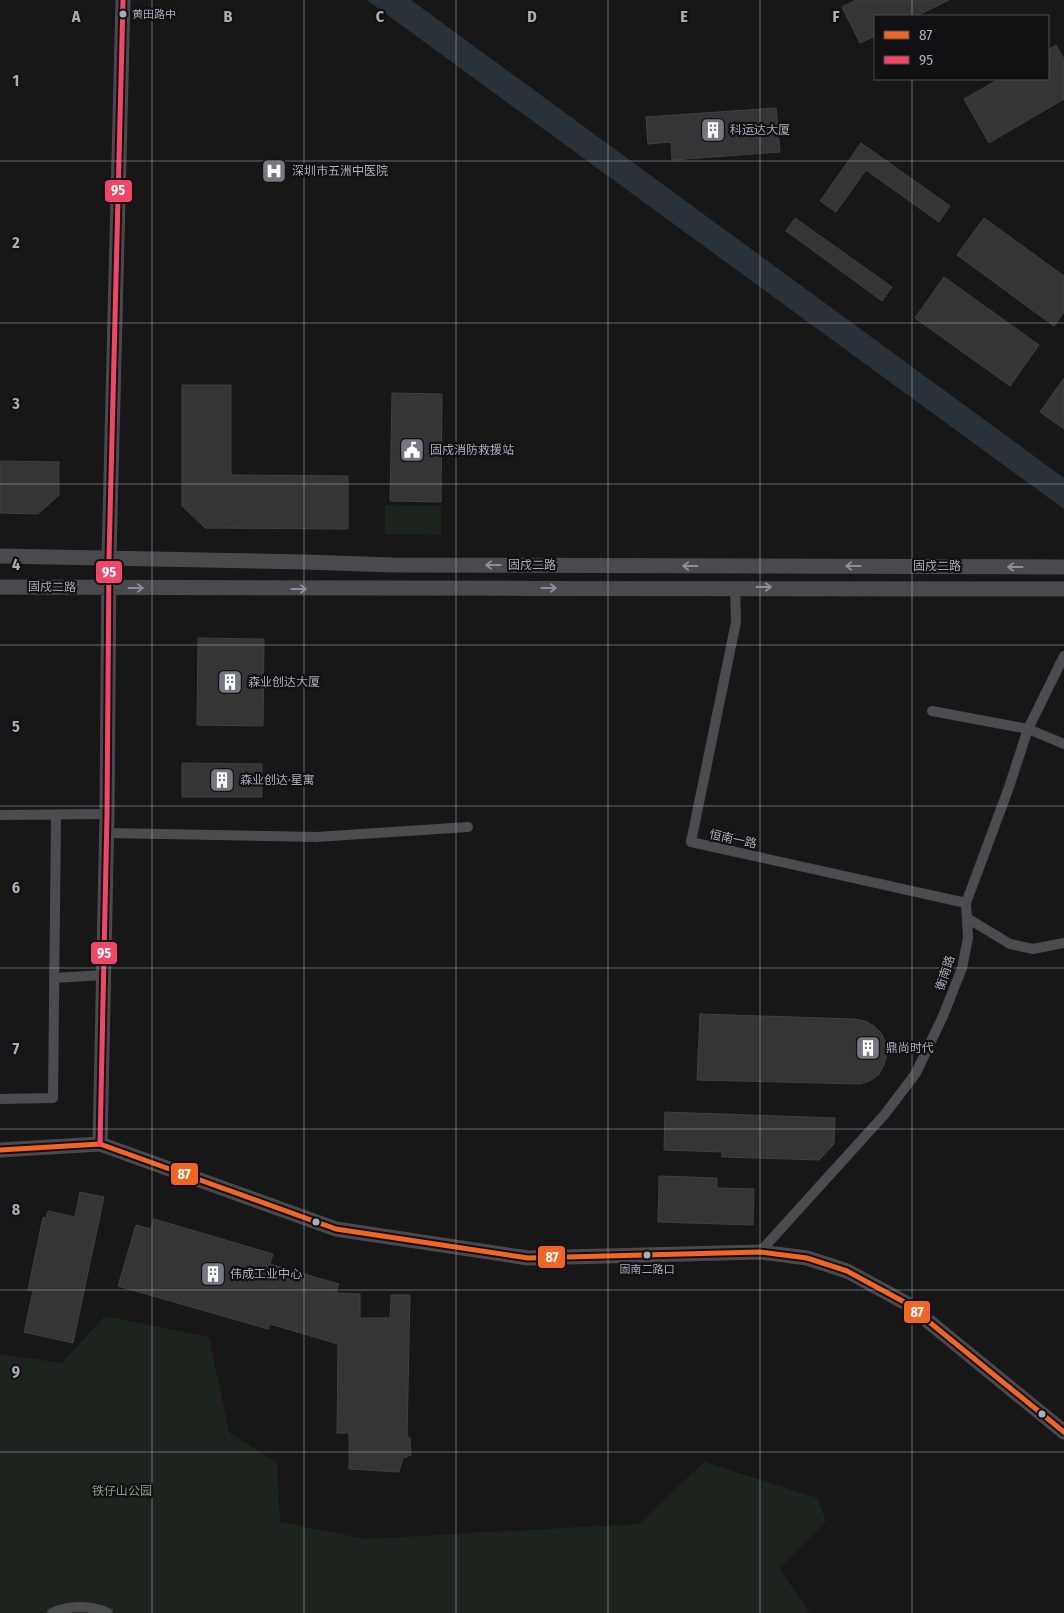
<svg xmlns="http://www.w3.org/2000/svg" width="1064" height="1613" viewBox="0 0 1064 1613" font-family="'Fira Sans Condensed','Noto Sans SC',sans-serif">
<rect width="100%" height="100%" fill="#171717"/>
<path fill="#1d241e" d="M385 505 441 506V535L385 534Z
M105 1316 209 1337 229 1432 277 1463 280 1522 366 1539 639 1524 704 1462 817 1498 826 1521 779 1568 810 1613H0V1354L62 1363Z"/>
<path fill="#2a3239" d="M367 0H411L1064 478V509Z"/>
<path fill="#353536" stroke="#3f4043" d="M856 0H949L916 16H875V36L860 43 842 7Z
M1056 45 1064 59V99L989 143 964 99 999 79H1048V50Z
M776 108 780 152 672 160 671 142 648 144 646 117Z
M861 143 950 206 939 222 866 170 836 212 820 201Z
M795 218 892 287 882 301 786 231Z
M984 218 1064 276V312L1054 326 957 255Z
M944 277 1039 345 1010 386 915 318Z
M1064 378V429L1040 412Z
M182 385H231V475L348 476V529L205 528 182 506Z
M392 393 442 394 441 502 390 501Z
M0 461 59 462V495L38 514 0 513Z
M198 638 264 639 263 726 197 725Z
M182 763 262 764V797H182Z
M700 1014 854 1019 865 1021 874 1026 882 1034 886 1044 887 1055 884 1065 879 1074 870 1081 860 1084 697 1080Z
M665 1112 835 1118 834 1144 819 1160 722 1157V1152L664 1150Z
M659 1176 717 1178V1188L754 1189 753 1225 658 1222Z
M80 1192 104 1197 73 1343 24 1332 33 1291 28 1290 43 1217 46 1218 48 1211 75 1217Z
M154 1219 273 1254 270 1264 339 1284 336 1293 360 1294V1318H390L391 1295H410L407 1436 410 1438 411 1455 403 1458 399 1472 349 1469V1433H337L338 1344 270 1324 268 1329 118 1286 136 1225 151 1229Z"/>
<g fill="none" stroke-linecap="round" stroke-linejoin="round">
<path stroke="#4b4c50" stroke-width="10" d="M735 587 736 622 691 842 966 903
M932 711 1028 729 1064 744
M0 815 107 814
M106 833 316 837 468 827
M967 918 1010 944 1033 949 1064 943
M54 978 104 975
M0 1099 53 1098 56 815
M760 1252 885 1114 916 1073 943 1016 962 968 968 938 966 903 1008 790 1028 729 1064 656
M52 1613C68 1605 92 1605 108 1613"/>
<path stroke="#4a4a4e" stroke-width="15" d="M0 556 305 562 393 565 1064 567
M0 587C355 591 709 586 1064 589
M100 1144 107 814 109 557 123 0
M0 1150 100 1144 336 1229 528 1258 760 1252 807 1258 847 1271 906 1303 1064 1432"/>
<defs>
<path id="bus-1" d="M0 1150 100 1144 336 1229 528 1258 760 1252 807 1258 847 1271 906 1303 1064 1432"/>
<path id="bus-2" d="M100 1144 107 814 109 557 123 0"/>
</defs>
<use href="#bus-1" stroke="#111113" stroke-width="9"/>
<use href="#bus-2" stroke="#111113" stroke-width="9"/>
<use href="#bus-1" stroke="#f26522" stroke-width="5"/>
<use href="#bus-2" stroke="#f34667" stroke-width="5"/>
</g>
<defs><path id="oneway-shaft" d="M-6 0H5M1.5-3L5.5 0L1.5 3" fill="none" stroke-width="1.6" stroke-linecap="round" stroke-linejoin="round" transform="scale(1.25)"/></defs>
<g stroke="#8c8f98">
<use href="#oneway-shaft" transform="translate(493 565) rotate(-180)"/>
<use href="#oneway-shaft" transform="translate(690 566) rotate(-180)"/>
<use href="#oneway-shaft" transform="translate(853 566) rotate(-180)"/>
<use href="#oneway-shaft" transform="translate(1015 567) rotate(-180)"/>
<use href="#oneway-shaft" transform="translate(764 587)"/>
<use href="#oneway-shaft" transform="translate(136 588)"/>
<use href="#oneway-shaft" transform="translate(549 588)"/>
<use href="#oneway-shaft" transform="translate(299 589)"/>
</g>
<path fill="none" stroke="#a8adb8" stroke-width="1" stroke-opacity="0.55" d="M152 0V1613M304 0V1613M456 0V1613M608 0V1613M760 0V1613M912 0V16M912 79V1613M0 161H1064M0 323H1064M0 484H1064M0 645H1064M0 806H1064M0 968H1064M0 1129H1064M0 1290H1064M0 1452H1064"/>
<defs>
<symbol id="building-square" viewBox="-11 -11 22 22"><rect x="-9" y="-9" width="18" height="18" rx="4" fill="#757880" stroke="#111113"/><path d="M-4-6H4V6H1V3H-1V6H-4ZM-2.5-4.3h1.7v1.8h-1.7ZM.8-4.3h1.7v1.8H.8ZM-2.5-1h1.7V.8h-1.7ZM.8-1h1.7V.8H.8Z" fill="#fff"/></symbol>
<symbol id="hospital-square" viewBox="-11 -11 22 22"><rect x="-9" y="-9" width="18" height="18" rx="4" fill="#757880" stroke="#111113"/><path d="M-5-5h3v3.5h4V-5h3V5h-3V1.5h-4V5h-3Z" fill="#fff"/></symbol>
<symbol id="civic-square" viewBox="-11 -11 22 22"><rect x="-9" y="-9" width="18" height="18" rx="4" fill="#757880" stroke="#111113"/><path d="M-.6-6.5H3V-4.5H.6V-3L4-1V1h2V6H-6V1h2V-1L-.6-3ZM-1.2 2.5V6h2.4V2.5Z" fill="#fff"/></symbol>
</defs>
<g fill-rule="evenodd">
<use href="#building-square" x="699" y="116" width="28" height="28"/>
<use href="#hospital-square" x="260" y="157" width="28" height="28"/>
<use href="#civic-square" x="398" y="436" width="28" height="28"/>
<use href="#building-square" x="216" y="668" width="28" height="28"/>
<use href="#building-square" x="208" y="766" width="28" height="28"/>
<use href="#building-square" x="854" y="1034" width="28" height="28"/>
<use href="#building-square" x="199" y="1260" width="28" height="28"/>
</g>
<g fill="#a8adb8" stroke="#111113" stroke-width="2">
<circle cx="123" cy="14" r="4.5"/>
<circle cx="316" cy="1222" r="4.5"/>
<circle cx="647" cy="1255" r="4.5"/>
<circle cx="1042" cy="1414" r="4.5"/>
</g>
<g text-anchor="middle" stroke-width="4.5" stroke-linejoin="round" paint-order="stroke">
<g font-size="11" fill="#a8adb8" stroke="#111113" text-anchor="start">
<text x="132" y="18">黄田路中</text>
<text x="647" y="1273" text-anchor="middle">固南二路口</text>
</g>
<g font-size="12" fill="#a8adb8" stroke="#111113" text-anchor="start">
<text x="730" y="134">科运达大厦</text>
<text x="292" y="175">深圳市五洲中医院</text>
<text x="430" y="454">固戍消防救援站</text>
<text x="248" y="686">森业创达大厦</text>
<text x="240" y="784">森业创达·星寓</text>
<text x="886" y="1052">鼎尚时代</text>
<text x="230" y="1278">伟成工业中心</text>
</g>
<g font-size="12" fill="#a8adb8" stroke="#111113">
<text x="532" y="569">固戍二路</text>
<text x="937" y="570">固戍二路</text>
<text transform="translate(52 587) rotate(1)" y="4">固戍二路</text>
<text transform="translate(733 839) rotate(12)" y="4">恒南一路</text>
<text transform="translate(945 973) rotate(-72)" y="4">衡南路</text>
</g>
<g font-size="12" fill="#7fa381" stroke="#111113">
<text x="122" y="1495">铁仔山公园</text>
</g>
</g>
<g font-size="16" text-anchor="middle" font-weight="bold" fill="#a8adb8" stroke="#111113" stroke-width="4.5" stroke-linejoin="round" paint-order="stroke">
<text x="76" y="22">A</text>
<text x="228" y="22">B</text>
<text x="380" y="22">C</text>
<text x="532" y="22">D</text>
<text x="684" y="22">E</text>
<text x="836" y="22">F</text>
<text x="16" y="86">1</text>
<text x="16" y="248">2</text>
<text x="16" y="409">3</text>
<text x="16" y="570">4</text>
<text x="16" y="732">5</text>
<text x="16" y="893">6</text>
<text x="16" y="1054">7</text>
<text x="16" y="1215">8</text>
<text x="16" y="1377">9</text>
</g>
<g stroke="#111113" stroke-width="2">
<rect x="104" y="179" width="29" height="24" rx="5" fill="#f34667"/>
<rect x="95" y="560" width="28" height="24" rx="5" fill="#f34667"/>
<rect x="90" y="941" width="28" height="24" rx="5" fill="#f34667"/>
<rect x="170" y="1162" width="29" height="24" rx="5" fill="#f26522"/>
<rect x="537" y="1245" width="29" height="24" rx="5" fill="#f26522"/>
<rect x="903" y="1300" width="28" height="24" rx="5" fill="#f26522"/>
</g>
<g font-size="14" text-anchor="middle" font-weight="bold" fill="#fff">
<text x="118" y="195">95</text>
<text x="109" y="577">95</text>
<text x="104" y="958">95</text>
<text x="184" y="1179">87</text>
<text x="552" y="1262">87</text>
<text x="917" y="1317">87</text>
</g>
<rect x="874" y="15" width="175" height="65" fill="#111113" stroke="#4d4f55"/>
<rect x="884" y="31" width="25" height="8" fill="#f26522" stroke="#4d4f55"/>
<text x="919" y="40" font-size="15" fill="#a8adb8">87</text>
<rect x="884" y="56" width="25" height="8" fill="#f34667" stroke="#4d4f55"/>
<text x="919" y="65" font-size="15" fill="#a8adb8">95</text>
</svg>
